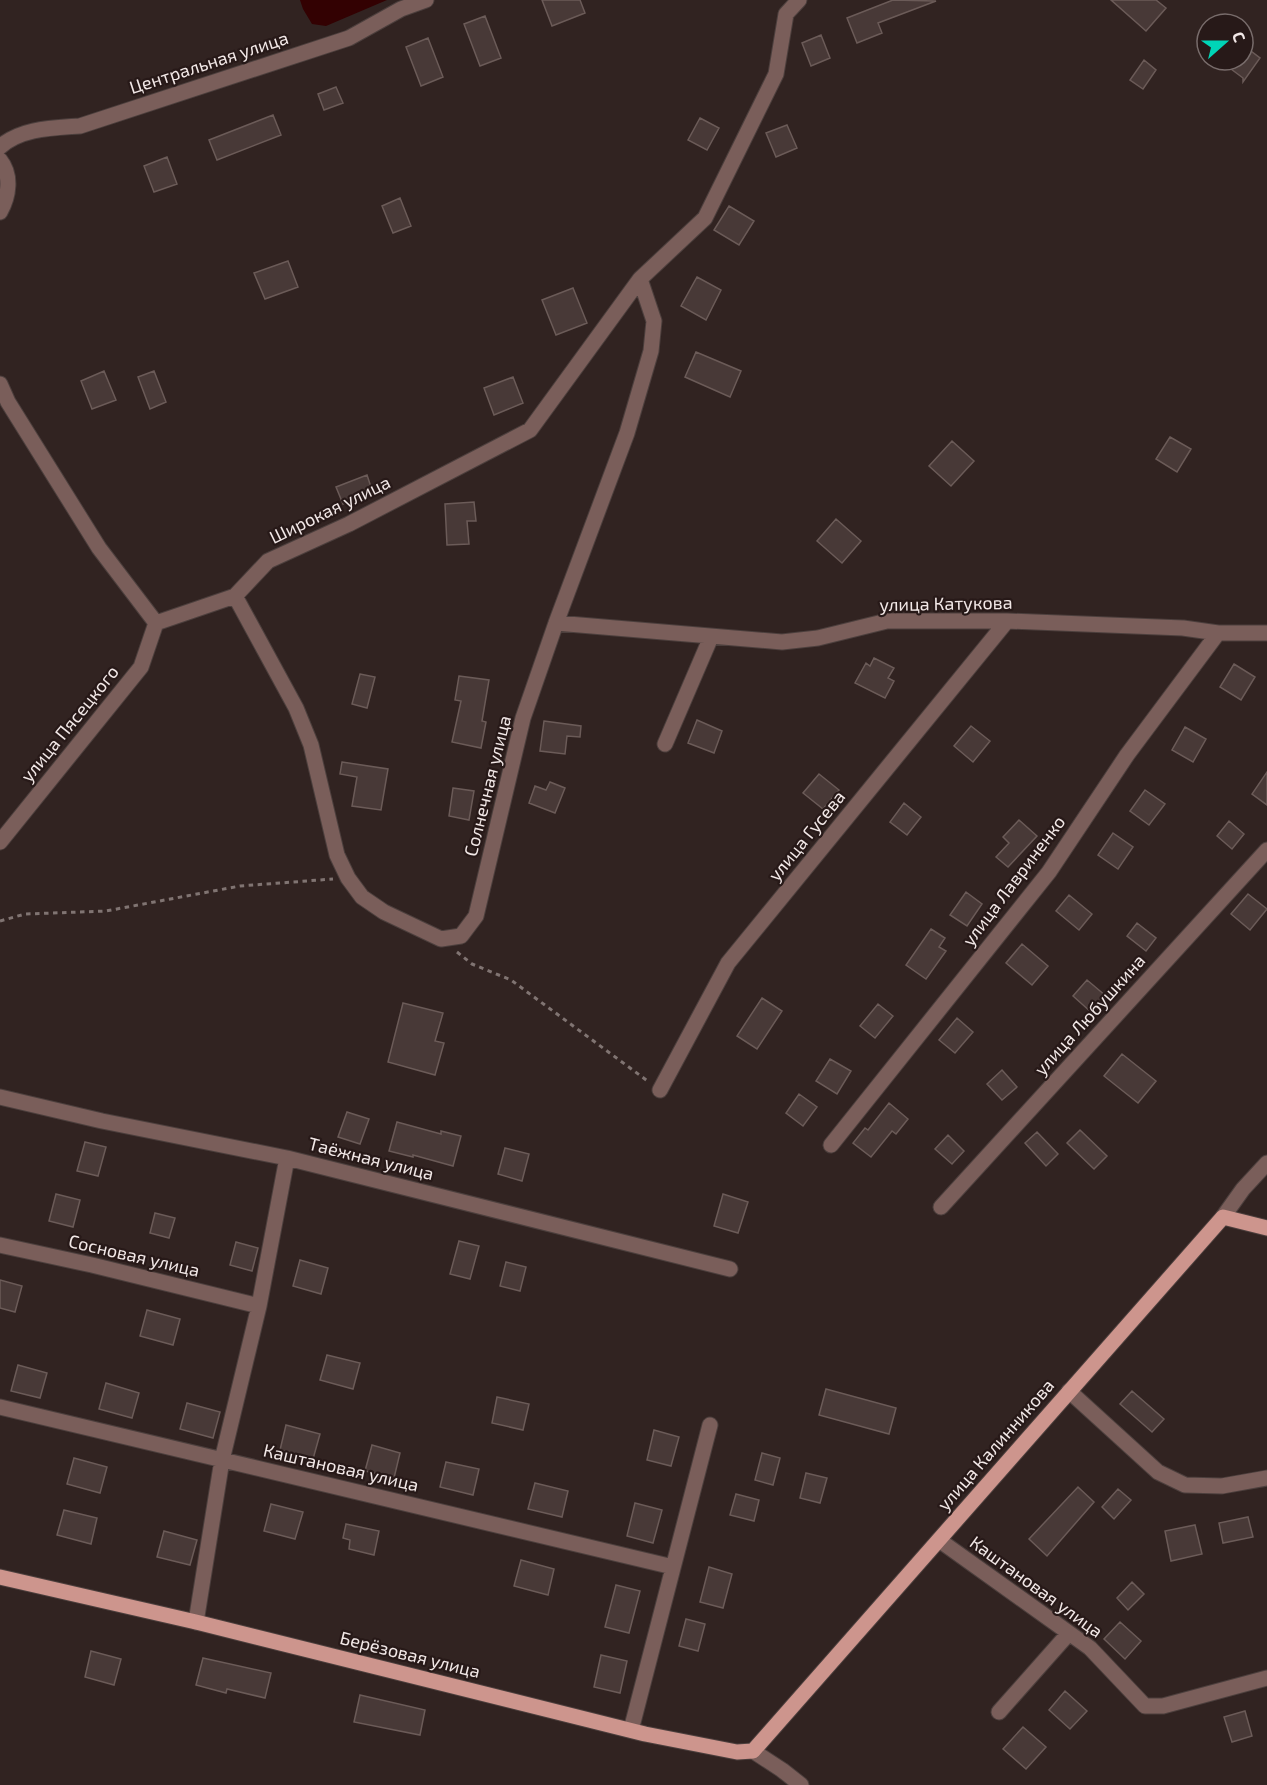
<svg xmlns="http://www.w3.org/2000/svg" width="1267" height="1785" viewBox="0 0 1267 1785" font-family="'Exo 2',sans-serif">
<rect width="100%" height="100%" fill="#312321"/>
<path fill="#330102" d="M300 0H387L326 26 312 24 303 9Z"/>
<path fill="#483937" stroke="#6b5b58" stroke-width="1.5" d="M542 0H580L585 13 552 26Z
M893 0 936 1 878 23 882 33 857 43 847 18Z
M1111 0H1156L1166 8 1146 31Z
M485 16 501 58 480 66 464 24Z
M821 35 830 58 811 66 802 43Z
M428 38 443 77 421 86 406 47Z
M1243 45 1260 58 1243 82V78L1219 60H1243Z
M1144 60 1156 70 1143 89 1130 80Z
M336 87 343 103 324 110 318 94Z
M273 115 281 135 217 160 209 140Z
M700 118 719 128 707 150 688 140Z
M787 125 797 148 776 157 766 133Z
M167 157 177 184 154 192 144 166Z
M400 198 411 226 393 233 382 206Z
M729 206 754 221 739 245 714 230Z
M288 261 298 287 265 299 254 273Z
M697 277 721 290 706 320 681 306Z
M573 288 587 323 556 335 542 300Z
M696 352 741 371 730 397 685 377Z
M104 371 116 400 92 409 81 381Z
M154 371 166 402 150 409 138 377Z
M513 377 523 403 494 415 484 388Z
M1170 437 1191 449 1177 472 1156 459Z
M952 441 974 461 951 486 929 466Z
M367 475 373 493 343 504 336 487Z
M474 502 476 521H467L469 544 447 545 445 504Z
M836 519 861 541 842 563 817 541Z
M874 658 894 668 888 678 894 681 885 698 855 683 866 663 870 666Z
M1234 664 1255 677 1241 700 1220 687Z
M360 674 375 677 367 708 352 704Z
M459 676 489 680 482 721 486 722 481 748 452 742 461 701 455 700Z
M697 720 722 731 714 753 688 743Z
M544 721 581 726 580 737 567 736 565 754 540 751Z
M971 726 990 741 973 762 954 746Z
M1185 727 1206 739 1193 762 1172 750Z
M342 762 388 769 381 810 352 806 357 777 340 774Z
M1267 772V805L1252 794Z
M819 774 839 790 823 809 803 793Z
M550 782 565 788 555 813 529 803 535 786 546 790Z
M453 788 474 791 469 820 449 816Z
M1145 790 1165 804 1149 825 1130 811Z
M904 803 921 817 907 835 890 822Z
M1019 820 1037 836 1008 867 996 857 1009 843 1003 837Z
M1229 821 1244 834 1232 849 1217 836Z
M1113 833 1133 847 1118 869 1098 855Z
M966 892 982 904 967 926 950 915Z
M1248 894 1267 909 1250 930 1231 914Z
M1069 895 1092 914 1079 930 1056 911Z
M1137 923 1156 938 1146 951 1127 936Z
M931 929 945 938 939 947 946 951 926 979 906 965Z
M1022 944 1048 966 1032 985 1006 963Z
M1087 980 1106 996 1092 1013 1073 996Z
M762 998 782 1011 757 1049 737 1036Z
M403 1003 443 1013 435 1041 444 1043 435 1075 388 1062Z
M878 1004 893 1016 875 1038 860 1026Z
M957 1018 973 1032 955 1053 939 1040Z
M1122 1054 1156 1081 1138 1103 1104 1076Z
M830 1059 851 1071 837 1094 816 1081Z
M1002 1070 1017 1087 1002 1100 987 1084Z
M799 1094 817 1107 803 1126 786 1113Z
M889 1103 908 1119 896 1134 892 1131 871 1157 853 1143 865 1128 868 1130Z
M347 1112 369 1119 360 1144 338 1137Z
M397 1122 441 1134V1131L461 1136 453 1166 413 1155V1157L389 1151Z
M1080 1130 1107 1156 1094 1169 1067 1143Z
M1037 1132 1058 1154 1046 1166 1025 1143Z
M948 1135 964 1151 952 1164 935 1149Z
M85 1142 106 1147 98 1176 77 1171Z
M505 1148 529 1154 522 1181 498 1174Z
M56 1194 80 1200 73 1227 49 1221Z
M723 1194 748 1202 738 1233 714 1226Z
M155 1213 175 1218 169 1238 150 1233Z
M459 1241 479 1246 470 1279 450 1274Z
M236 1242 258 1248 252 1271 230 1265Z
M300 1260 328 1268 321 1294 293 1286Z
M506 1262 526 1267 520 1291 500 1286Z
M0 1280 22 1286 15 1312 0 1308Z
M147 1310 180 1319 173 1345 140 1336Z
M327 1355 360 1363 353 1389 320 1380Z
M18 1365 47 1373 40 1398 11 1391Z
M106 1383 139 1393 132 1418 99 1409Z
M826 1389 896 1408 889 1434 819 1415Z
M1132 1391 1164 1419 1152 1432 1120 1404Z
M497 1397 529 1404 523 1430 492 1423Z
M187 1403 220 1412 213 1438 180 1429Z
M286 1425 320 1434 313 1459 280 1450Z
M654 1430 679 1437 671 1466 647 1460Z
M372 1445 400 1453 394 1478 365 1471Z
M762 1453 780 1458 773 1485 755 1480Z
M74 1458 107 1467 100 1493 67 1484Z
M446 1462 479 1469 473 1495 440 1487Z
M806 1473 827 1478 820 1503 800 1498Z
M535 1483 568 1491 562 1517 528 1509Z
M1078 1487 1094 1502 1047 1556 1029 1539Z
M1118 1489 1131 1500 1114 1519 1102 1507Z
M736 1494 759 1500 754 1521 730 1515Z
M635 1503 662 1510 653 1543 627 1536Z
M271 1504 303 1512 295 1539 264 1531Z
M64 1510 97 1518 91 1544 57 1535Z
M1248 1517 1253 1537 1223 1543 1219 1523Z
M346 1524 379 1531 374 1555 349 1549 350 1540 343 1538Z
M1195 1525 1202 1554 1171 1561 1165 1531Z
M164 1531 197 1540 190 1565 157 1557Z
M521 1560 554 1569 548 1595 514 1586Z
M709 1567 732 1574 723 1608 700 1602Z
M1132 1582 1144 1594 1128 1610 1117 1598Z
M616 1585 640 1591 629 1633 605 1627Z
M686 1619 705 1624 698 1651 679 1646Z
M1120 1622 1141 1641 1125 1659 1104 1639Z
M91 1651 121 1659 114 1685 85 1677Z
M601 1655 627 1661 620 1693 594 1687Z
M203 1658 271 1673 265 1698 227 1689 226 1693 196 1685Z
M1065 1691 1087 1711 1070 1729 1049 1710Z
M360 1695 425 1710 420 1735 354 1722Z
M1245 1711 1252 1736 1232 1742 1224 1717Z
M1023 1727 1046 1747 1026 1769 1003 1749Z"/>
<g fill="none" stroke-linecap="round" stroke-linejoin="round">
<defs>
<path id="minor" d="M0 147C21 128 53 128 80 126L349 38 401 9 426 0
M0 160C12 175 9 196 0 212
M0 384 8 402 99 548 156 623
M235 596 296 708 311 745 337 855 348 878 362 897 384 912 441 939 461 936 476 916 523 718 556 623 627 433 651 351 654 321 640 279 705 218 776 74 786 14 799 0
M156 623 235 596 268 561 349 524 530 430 640 279
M556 623 782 642 818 638 887 621H1007L1183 628 1218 633H1267
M665 744 711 637
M0 842 141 667 156 623
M660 1090 728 963 1007 621
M0 1097 102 1121 287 1158 730 1269
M831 1145 1049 872 1127 755 1218 633
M941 1207 1267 850
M1223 1217 1243 1189 1267 1163
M0 1245 92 1265 259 1306
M1069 1391 1158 1472 1185 1485 1222 1486 1267 1478
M0 1407 673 1567
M939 1540 1090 1648 1145 1706H1163L1267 1678
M196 1622 222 1460 259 1306 287 1158
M999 1712 1069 1633
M631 1730 710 1425
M753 1751 782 1770 801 1785"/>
<path id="major" d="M0 1577 196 1622 645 1734 737 1752 753 1751 1223 1217 1267 1228"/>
</defs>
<use href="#minor" stroke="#4c3f3d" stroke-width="17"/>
<use href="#major" stroke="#4c3f3d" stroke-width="17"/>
<path stroke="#807472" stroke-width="3" stroke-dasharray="4.5 4.5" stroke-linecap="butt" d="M0 921 25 914 106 911 240 886 333 879
M457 952 472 964 511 980 649 1082"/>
<use href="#minor" stroke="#7a5e5a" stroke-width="15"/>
<use href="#major" stroke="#cd958d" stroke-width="15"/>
</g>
<g text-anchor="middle" stroke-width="4.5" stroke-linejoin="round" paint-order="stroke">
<g font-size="18" fill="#f2e8e7" stroke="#271918">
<text transform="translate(209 63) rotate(-18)" y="6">Центральная улица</text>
<text transform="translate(330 510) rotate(-26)" y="6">Широкая улица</text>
<text transform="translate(946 604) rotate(-1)" y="6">улица Катукова</text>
<text transform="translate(70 724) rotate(-51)" y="6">улица Пясецкого</text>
<text transform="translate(488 786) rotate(-76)" y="6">Солнечная улица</text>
<text transform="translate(807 836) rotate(-51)" y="6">улица Гусева</text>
<text transform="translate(1014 881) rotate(-53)" y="6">улица Лавриненко</text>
<text transform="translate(1090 1015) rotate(-48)" y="6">улица Любушкина</text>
<text transform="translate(371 1159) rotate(14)" y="6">Таёжная улица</text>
<text transform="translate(134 1256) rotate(13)" y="6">Сосновая улица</text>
<text transform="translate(996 1445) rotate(-49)" y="6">улица Калинникова</text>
<text transform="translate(341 1468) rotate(13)" y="6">Каштановая улица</text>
<text transform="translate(1036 1587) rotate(36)" y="6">Каштановая улица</text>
<text transform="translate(410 1655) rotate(14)" y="6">Берёзовая улица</text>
</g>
</g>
<g transform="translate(1225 42) rotate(69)"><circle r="28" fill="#271918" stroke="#786c6b" stroke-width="1.5"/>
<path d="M0-4.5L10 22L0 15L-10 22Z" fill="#00d5b7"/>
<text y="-9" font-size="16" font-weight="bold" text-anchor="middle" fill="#f2e8e7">С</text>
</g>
</svg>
